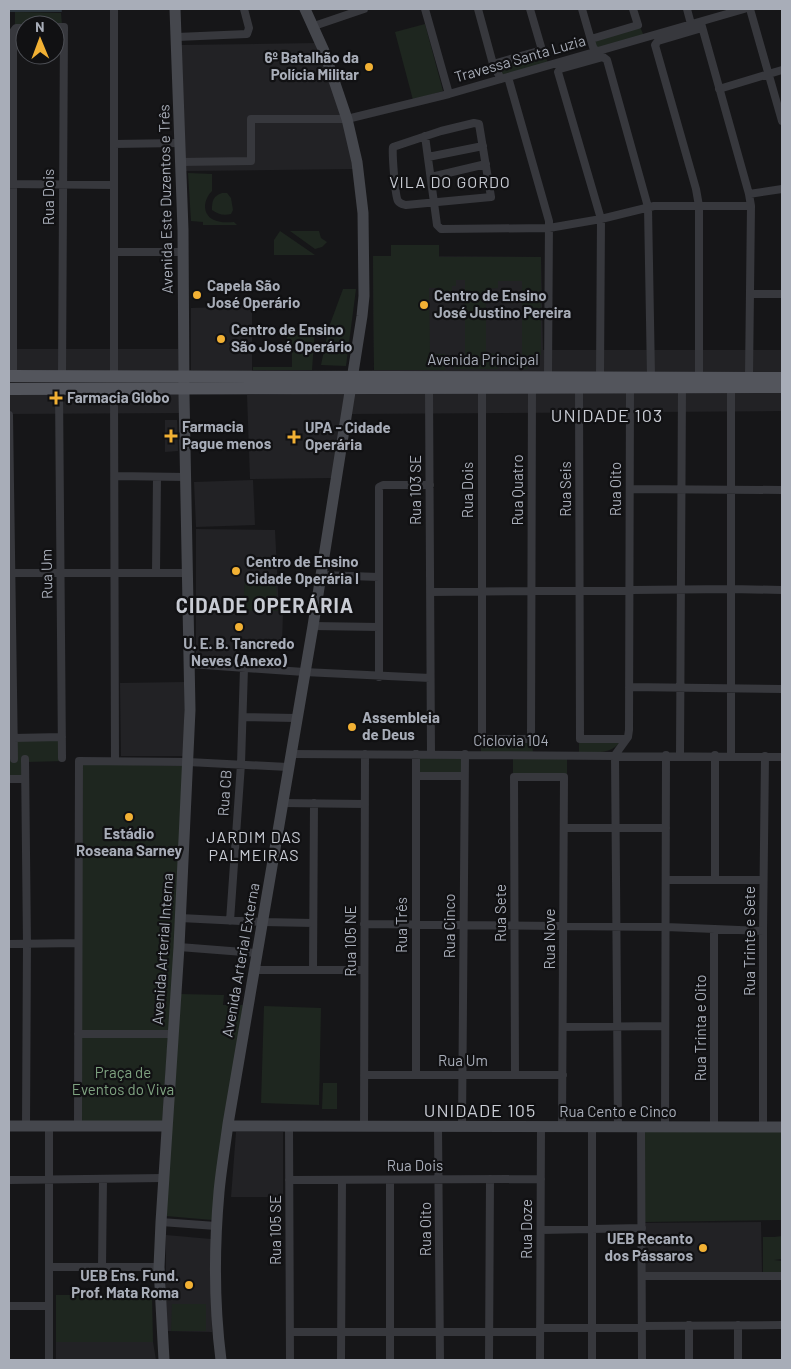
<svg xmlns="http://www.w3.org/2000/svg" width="791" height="1369" viewBox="0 0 791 1369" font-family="Barlow,sans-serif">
<rect width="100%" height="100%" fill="#161618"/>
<path fill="#222225" d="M317 43 348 138 354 169 184 171 181 45Z
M373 256 541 257 543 350H782V411L350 414 352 393 187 391V413L9 414V349H178V372L191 370V308L252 306V372L374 370Z
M348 393 332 478 250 479 247 395Z
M165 420H177L178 451 165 452Z
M253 480 255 525 196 527 194 482Z
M196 529 275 530 279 611H283L282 644 237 641 235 663 196 659Z
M184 682 185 756H121L120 683Z
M236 1132H283V1197H231Z
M761 1222 762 1272 645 1273V1223Z
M166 1235 211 1239 212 1332 166 1331Z
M56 1342H153L156 1360H56Z"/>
<path fill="#1e261f" d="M15 12 61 13 62 25H15Z
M425 24 443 91 413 100 395 32Z
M640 27 644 36 597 50 594 40Z
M544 52 548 63 501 77 497 66Z
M188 173 212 174V191C202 201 202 217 217 221 222 223 229 222 234 222L237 225H203V222L191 221Z
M222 193H227L231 198 233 210 231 214C223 216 218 214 212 210 212 201 213 196 222 193Z
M280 231 315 255H274V240Z
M290 231H319L321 238 327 242 322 247 315 249Z
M391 245H439V257H541V355H528V369H522V281H498V288L486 289V353L498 354V369H454V365H465V280H456V286H452V295H440V288H429L430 354H445V370H374L373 256H391Z
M343 289H356L346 366 321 365 329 327Z
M287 327 315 329 312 370H253V367H292V340H287Z
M245 574H275L278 611H243Z
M12 740H65V761L27 762V777H9V757H12Z
M481 742 532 743 533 753H481Z
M579 742H620C611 755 593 752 579 752Z
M418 758 463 759V774L418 773Z
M513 759H567V774L513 773Z
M83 764 185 766 170 1030 80 1032Z
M179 994 224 995 223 1005H243L212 1220 166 1216Z
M264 1006 321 1008 319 1105 261 1103Z
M80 1037H168L162 1124H81Z
M323 1083H337V1109H322Z
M782 1131V1220L644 1222 645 1132Z
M782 1236V1259L774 1260 782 1261V1273H763V1237H774V1239V1237Z
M56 1295H152L153 1342H56Z
M172 1304H206V1331H171Z"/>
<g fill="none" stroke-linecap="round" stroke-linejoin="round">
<path stroke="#2c353c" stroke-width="2" d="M9 11H61"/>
<path stroke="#37383d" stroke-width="8" d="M114 9V376
M425 9 449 94
M478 9 493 64 501 79
M582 9 593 47 598 54
M687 9 691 24
M750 9 782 121
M701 23 749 194 751 206 749 376
M314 26 364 9
M55 27H64L62 376
M177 37 247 34 249 28 244 9
M591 39 638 25 633 9
M493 64 542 50 530 9
M508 77 549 221 548 376
M719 89 782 70
M474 123 479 124 491 197 406 205C402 204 400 204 398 201 395 196 392 153 393 147L441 131Z
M425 136 437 225 441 229 549 228 601 219 654 206H751
M114 144 179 143
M428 157 483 146
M180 162 251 161V119H347L449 94 744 9
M431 177 486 164
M9 184 114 185
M749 194 782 189
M114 252H183
M750 294H782
M13 376V32L16 28H25
M600 376 601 219 558 72 560 69 603 57 607 60 648 207 651 376
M699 376V206L696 189 655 45 658 41 702 28
M731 387V755
M429 388 431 754
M482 388V739H531L532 388
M579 388 580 739H626
M59 389 62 758
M114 389 115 761
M9 415 14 759
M115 476 186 477
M630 489 782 490
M9 573H188
M156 573 157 477
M321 575 379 577
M430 592 731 589 782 590
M313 626 379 627
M190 664 304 672 430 678
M379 677V487L383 485H430
M629 687 782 689
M243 717 296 718
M13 738 62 737
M290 754 782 757
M680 755 682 387
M25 759 27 944 26 1126
M416 776H464
M9 779H25
M282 803 365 804
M564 828H666
M666 880H763
M715 880V755
M180 918 263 922 313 923
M230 921 241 764 244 668
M364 924 666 927 763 931
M714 929V1127
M9 944 78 943
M179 947 257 953
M254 970H364
M313 970 314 803
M563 1027 665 1026
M78 1034H173
M364 1075H563
M416 1075V754
M515 1075 514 777H564L562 1127
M49 1126V1360
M78 1126 79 761 188 762 288 767
M289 1127 290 1360
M364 1127 365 754
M438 1127 440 1360
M462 1127 465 754
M592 1127V1360
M618 1127 615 755 628 737 629 730 630 388
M641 1127 642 1360
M665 1127 666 755
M763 1127V931L765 756
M9 1180 163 1178
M289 1180 541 1179
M161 1222 216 1226
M541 1230 642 1228
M49 1267H159
M102 1267 103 1179
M642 1276H782
M9 1306H49
M738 1325V1360
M642 1326 782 1325
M540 1328H642
M290 1332H540
M341 1360 342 1180
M390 1360V1180
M489 1360 490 1179
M540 1360 541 1127
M689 1360V1325"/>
<path stroke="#45474d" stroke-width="11" d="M9 1126H166
M228 1126 782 1127
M164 1360 159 1267 161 1222 179 947 190 710 184 395 183 230 175 9
M221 1360C214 1305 214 1248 219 1192 221 1170 225 1147 228 1124L313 626 362 316 364 296 363 213 357 162 347 119 324 51 305 9"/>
<path stroke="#53555c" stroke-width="12" d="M9 376 782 378
M9 389 782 387"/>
</g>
<g fill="#f2b134" stroke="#111113" stroke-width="2">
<circle cx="369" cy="67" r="5"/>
<circle cx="197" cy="295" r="5"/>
<circle cx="424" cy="305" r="5"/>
<circle cx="221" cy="339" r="5"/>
<path d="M53.5 390.5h5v5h5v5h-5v5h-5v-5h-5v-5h5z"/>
<path d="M168.5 428.5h5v5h5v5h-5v5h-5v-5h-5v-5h5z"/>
<path d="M291.5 429.5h5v5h5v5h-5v5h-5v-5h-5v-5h5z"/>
<circle cx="236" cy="571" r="5"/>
<circle cx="239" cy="627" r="5"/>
<circle cx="352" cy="727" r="5"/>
<circle cx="129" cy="817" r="5"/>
<circle cx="703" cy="1248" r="5"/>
<circle cx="189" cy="1285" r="5"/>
</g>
<g text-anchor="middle" stroke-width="4.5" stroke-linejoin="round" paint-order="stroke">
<g font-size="15" font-weight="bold" fill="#a8adb8" stroke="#111113" text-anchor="start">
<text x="359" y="63" text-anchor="end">6º Batalhão da<tspan x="359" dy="17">Polícia Militar</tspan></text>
<text x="207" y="291">Capela São<tspan x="207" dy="17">José Operário</tspan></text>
<text x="434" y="301">Centro de Ensino<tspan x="434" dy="17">José Justino Pereira</tspan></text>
<text x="231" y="335">Centro de Ensino<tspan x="231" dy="17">São José Operário</tspan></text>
<text x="67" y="403">Farmacia Globo</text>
<text x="182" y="432">Farmacia<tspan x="182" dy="17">Pague menos</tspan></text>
<text x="305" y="433">UPA - Cidade<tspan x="305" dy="17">Operária</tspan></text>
<text x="246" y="567">Centro de Ensino<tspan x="246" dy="17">Cidade Operária I</tspan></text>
<text x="239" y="649" text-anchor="middle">U. E. B. Tancredo<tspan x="239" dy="17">Neves (Anexo)</tspan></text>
<text x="362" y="723">Assembleia<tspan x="362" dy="17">de Deus</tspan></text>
<text x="129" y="839" text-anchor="middle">Estádio<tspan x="129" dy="17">Roseana Sarney</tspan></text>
<text x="693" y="1244" text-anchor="end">UEB Recanto<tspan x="693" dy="17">dos Pássaros</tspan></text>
<text x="179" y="1281" text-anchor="end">UEB Ens. Fund.<tspan x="179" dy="17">Prof. Mata Roma</tspan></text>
</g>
<g font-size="15" fill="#a8adb8" stroke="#111113">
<text transform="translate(520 59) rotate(-16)" y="5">Travessa Santa Luzia</text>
<text transform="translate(49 197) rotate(-90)" y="5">Rua Dois</text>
<text transform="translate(166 199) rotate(-91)" y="5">Avenida Este Duzentos e Três</text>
<text x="483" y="365">Avenida Principal</text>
<text transform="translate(566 489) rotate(-90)" y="5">Rua Seis</text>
<text transform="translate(616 489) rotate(-90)" y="5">Rua Oito</text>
<text transform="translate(416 490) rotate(-90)" y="5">Rua 103 SE</text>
<text transform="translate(468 490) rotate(-90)" y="5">Rua Dois</text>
<text transform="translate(518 490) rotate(-90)" y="5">Rua Quatro</text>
<text transform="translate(47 574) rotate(-91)" y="5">Rua Um</text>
<text x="511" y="746">Ciclovia 104</text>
<text transform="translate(225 793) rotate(-86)" y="5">Rua CB</text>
<text transform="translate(501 913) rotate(-90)" y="5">Rua Sete</text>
<text transform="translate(402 925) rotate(-90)" y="5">Rua Três</text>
<text transform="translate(450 926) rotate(-90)" y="5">Rua Cinco</text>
<text transform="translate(550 939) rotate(-90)" y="5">Rua Nove</text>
<text transform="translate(351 941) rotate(-90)" y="5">Rua 105 NE</text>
<text transform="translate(750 941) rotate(-90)" y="5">Rua Trinte e Sete</text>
<text transform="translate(163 949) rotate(-86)" y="5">Avenida Arterial Interna</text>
<text transform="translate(241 960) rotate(-80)" y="5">Avenida Arterial Externa</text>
<text transform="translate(701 1028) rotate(-90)" y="5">Rua Trinta e Oito</text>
<text x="463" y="1066">Rua Um</text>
<text x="618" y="1117">Rua Cento e Cinco</text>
<text x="415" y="1171">Rua Dois</text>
<text transform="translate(426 1229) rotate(-90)" y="5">Rua Oito</text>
<text transform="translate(527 1229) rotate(-90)" y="5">Rua Doze</text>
<text transform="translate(276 1230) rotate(-90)" y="5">Rua 105 SE</text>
</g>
<g font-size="15" fill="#7fa381" stroke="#111113">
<text x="123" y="1078">Praça de<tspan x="123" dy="17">Eventos do Viva</tspan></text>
</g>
<g font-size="16" letter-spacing="1" fill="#c9ccd4" stroke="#111113">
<text x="450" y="188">VILA DO GORDO</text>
<text x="254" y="843">JARDIM DAS<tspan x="254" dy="18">PALMEIRAS</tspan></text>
</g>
<g font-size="18" letter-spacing="1" fill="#c9ccd4" stroke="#111113">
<text x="607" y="422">UNIDADE 103</text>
<text x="480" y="1117">UNIDADE 105</text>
</g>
<g font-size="20" font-weight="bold" letter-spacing="1" fill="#c9ccd4" stroke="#111113">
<text x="265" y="613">CIDADE OPERÁRIA</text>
</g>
</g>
<rect width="791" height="1369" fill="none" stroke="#a8adb8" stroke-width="20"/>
<g transform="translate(40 40) rotate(359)"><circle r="24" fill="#111113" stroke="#4d4f55"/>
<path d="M0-4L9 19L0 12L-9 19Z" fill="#f2b134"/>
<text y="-8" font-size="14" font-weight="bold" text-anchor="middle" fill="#a8adb8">N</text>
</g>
</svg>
